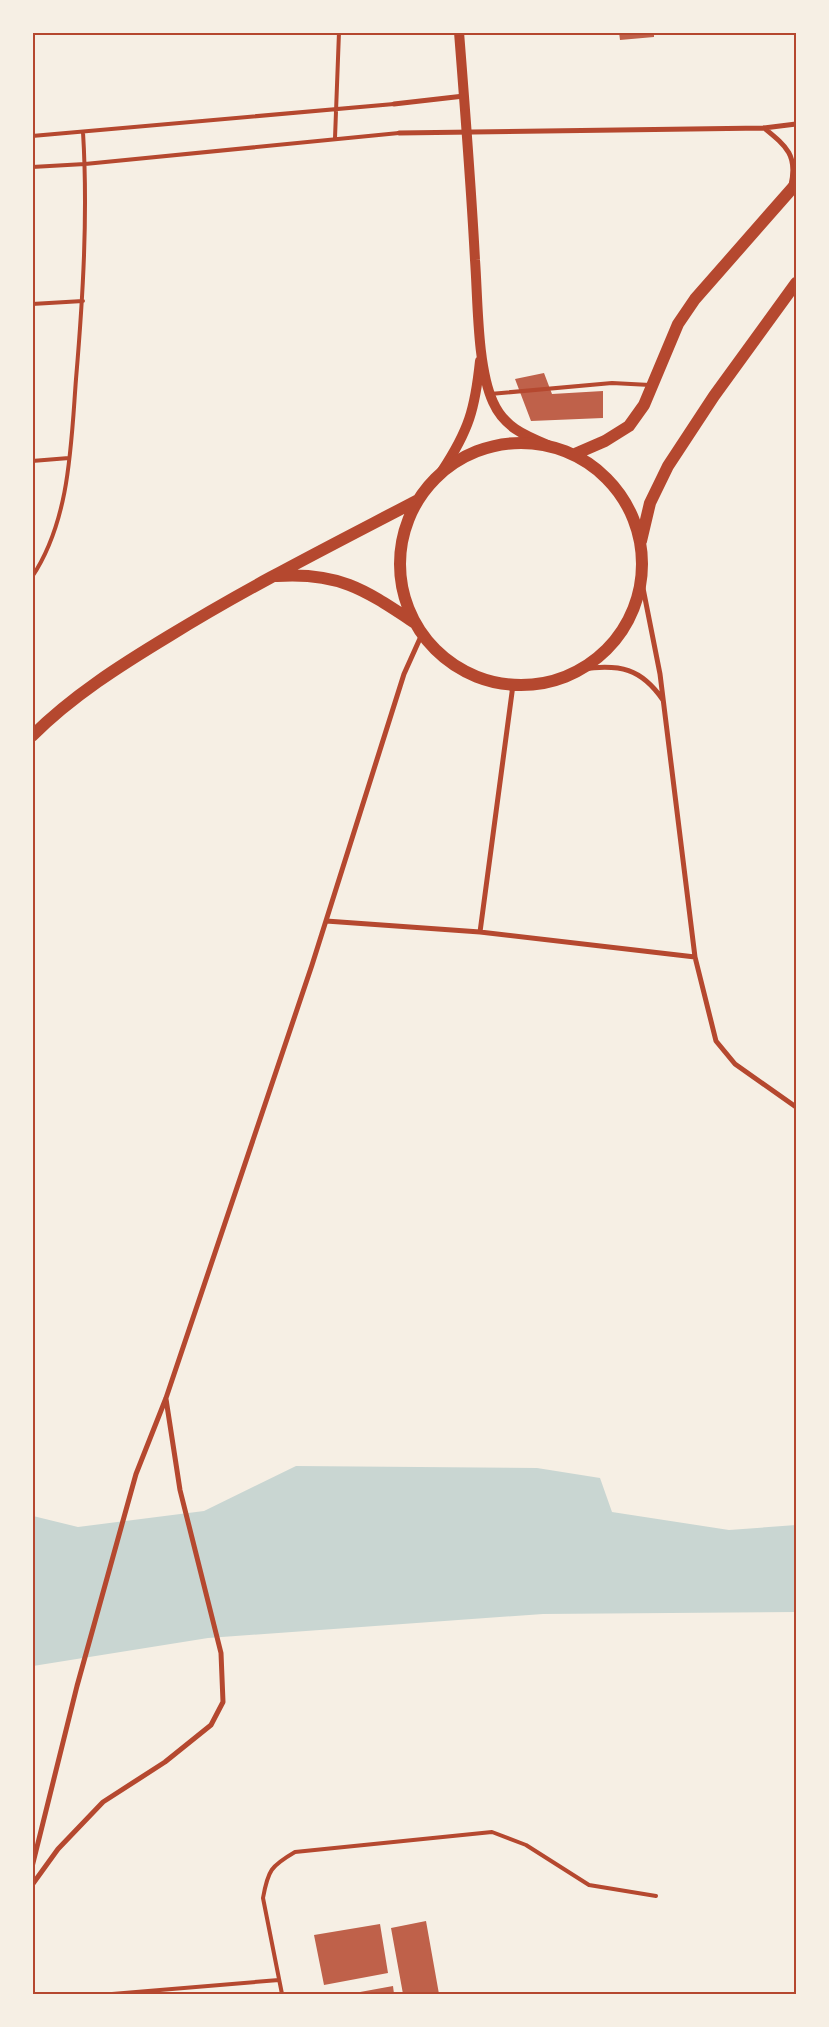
<svg xmlns="http://www.w3.org/2000/svg" width="829" height="2027" viewBox="0 0 829 2027" font-family="'Archivo Narrow',sans-serif">
<rect width="100%" height="100%" fill="#f6efe4"/>
<path fill="#c9d6d2" d="M296 1466 537 1468 600 1478 612 1512 729 1530 796 1525V1612L543 1614 208 1638 33 1666V1516L78 1527 204 1511Z"/>
<path fill="#bf614a" d="M619 32H654V37L620 40Z
M544 373 552 394 603 391V418L531 421 515 379Z
M426 1921 439 1994H403L391 1928Z
M380 1924 388 1973 324 1985 314 1935Z
M393 1986 394 1994H361L360 1992Z"/>
<g fill="none" stroke-linecap="round" stroke-linejoin="round">
<path stroke="#b5482f" stroke-width="4" d="M32 136 394 104
M335 138 339 32
M32 167 85 164 399 133
M32 304 83 301
M490 394 612 383 650 385
M32 461 69 458
M32 577C70 520 71 445 76 379 83 297 88 214 83 132
M32 1994H36
M112 1994 279 1980
M282 1994 263 1898C268 1870 271 1866 295 1852L492 1832 526 1845 589 1885 656 1896"/>
<path stroke="#b5482f" stroke-width="5" d="M394 104 464 96
M764 128C786 146 798 155 791 185
M399 133 764 128 796 124
M642 583 660 674 695 957 716 1041 735 1064 796 1107
M582 669C620 664 641 668 663 700
M326 921 480 932 695 957
M480 932 513 685
M32 1867 77 1686 136 1474 166 1398 312 965 404 674 422 634
M32 1885 58 1849 103 1802 165 1762 211 1725 223 1702 221 1653 180 1490 166 1399"/>
<path stroke="#b5482f" stroke-width="10" d="M459 32C465 108 471 184 475 260 478 300 477 367 493 402 504 427 524 435 548 445
M442 471C469 430 475 409 480 361"/>
<path stroke="#b5482f" stroke-width="12" d="M400 564a121 121 0 1 1 242 0a121 121 0 1 1-242 0Z
M575 454 605 441 629 426 644 405 678 324 695 299 796 184
M641 541 650 503 668 466 714 396 796 283
M277 576C340 572 365 590 415 623
M32 736C72 696 121 665 169 636 250 586 334 544 418 500"/>
</g>
<rect width="829" height="2027" fill="none" stroke="#f6efe4" stroke-width="68"/>
<rect x="34" y="34" width="761" height="1959" fill="none" stroke="#b5482f" stroke-width="2"/>
</svg>
